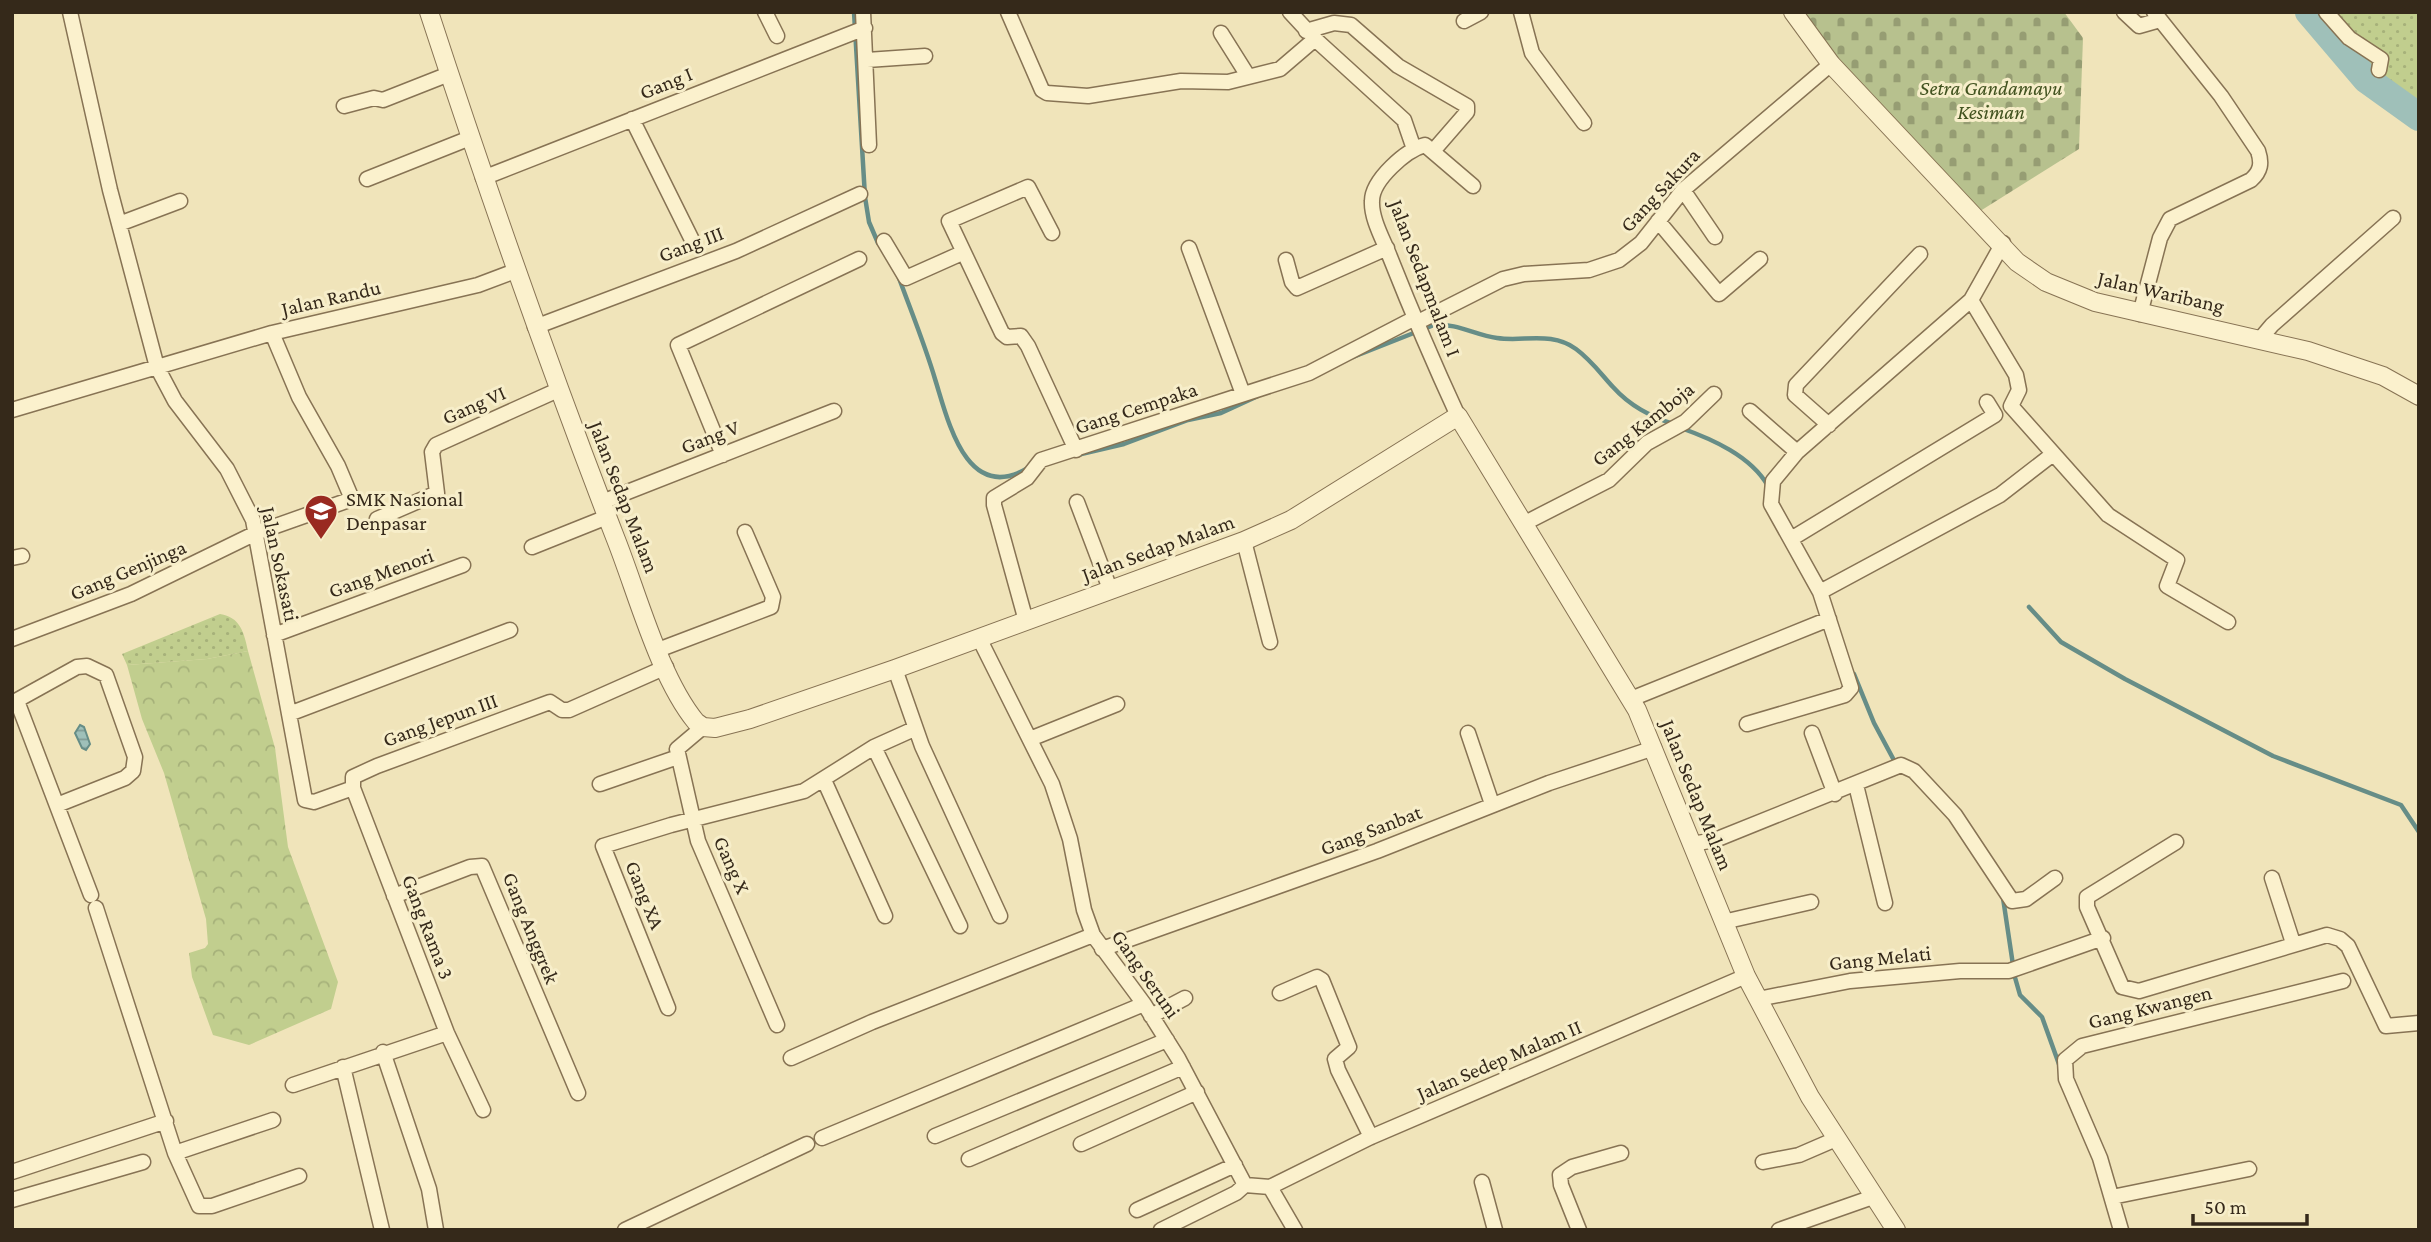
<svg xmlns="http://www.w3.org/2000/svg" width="2431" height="1242" viewBox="0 0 2431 1242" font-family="'Crimson Pro',serif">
<defs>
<pattern id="grass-dots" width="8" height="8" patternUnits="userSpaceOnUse" patternTransform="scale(1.75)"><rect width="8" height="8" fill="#c1ce8e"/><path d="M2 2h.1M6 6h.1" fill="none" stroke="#a6b17a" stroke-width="1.8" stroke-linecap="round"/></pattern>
<pattern id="forest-crowns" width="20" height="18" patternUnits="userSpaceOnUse" patternTransform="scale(1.75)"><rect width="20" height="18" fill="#c1ce8e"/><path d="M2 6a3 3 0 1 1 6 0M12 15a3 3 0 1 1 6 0" fill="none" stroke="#a6b17a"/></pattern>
<pattern id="cemetery-stones" width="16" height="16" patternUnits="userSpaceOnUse" patternTransform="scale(1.75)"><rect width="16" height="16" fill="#b7c18e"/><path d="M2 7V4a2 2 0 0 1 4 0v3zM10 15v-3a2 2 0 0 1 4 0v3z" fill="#969d73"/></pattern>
<pattern id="water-rules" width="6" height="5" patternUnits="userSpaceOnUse" patternTransform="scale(1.75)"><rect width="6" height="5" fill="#9fc0b9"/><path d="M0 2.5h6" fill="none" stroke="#829c96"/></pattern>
</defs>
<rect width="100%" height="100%" fill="#f0e4ba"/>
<path fill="url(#grass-dots)" d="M2332 12H2419V104C2388 88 2346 44 2332 12Z
M220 614C240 617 244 632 248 651L207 659 127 665 122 654Z"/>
<path fill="url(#forest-crowns)" d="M248 651 275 748 288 847 338 982 331 1009 249 1045 213 1035 192 977 189 953 205 948 208 944 206 919 164 773 142 719 127 665 207 659Z"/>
<path fill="url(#cemetery-stones)" d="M1801 12H2064L2083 38 2079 149 1977 213 1835 61Z"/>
<path fill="url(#water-rules)" stroke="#668d87" stroke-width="2" d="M80 725 84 727 90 744 86 750 82 748 75 733Z"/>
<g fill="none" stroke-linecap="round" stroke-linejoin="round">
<path stroke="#668d87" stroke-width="4.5" d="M854 12 865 197 869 222 878 243
M899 278C911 311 925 345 935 379 948 420 966 505 1028 468
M1353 357 1434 325C1457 323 1475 335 1497 338 1524 342 1551 331 1576 349 1591 360 1601 374 1613 387 1630 406 1650 416 1673 424
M1681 428C1712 439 1751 456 1768 486
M1077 455 1124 444 1188 420 1221 413 1258 396
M2029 607 2061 642 2125 679 2273 756 2401 805 2419 832
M1854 674 1874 723 1896 764
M2003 898 2013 965
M2014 974 2020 995 2042 1017 2060 1067"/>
<path stroke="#9fc0b9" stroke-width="28" d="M2309 12 2366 79 2419 117"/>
<defs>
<path id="minor" d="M70 12 110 190 157 367 175 401 227 469 253 520 305 800 314 802 353 788 447 1033 483 1110
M765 12 777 36
M863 12 869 145
M1008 12 1042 90 1047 93 1088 96 1181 81 1228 82 1280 69 1315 39
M1290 12 1315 39 1404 120 1414 149
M1521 12 1532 53 1584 123
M2124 12 2139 26 2160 20
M2326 12 2349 38 2381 59 2379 70
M1464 21 1481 12
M1306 31 1334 23 1351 25 1398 66 1467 106V112L1434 150
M1221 33 1248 76
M867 60 925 56
M344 106 374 98 383 100 449 74
M632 119 694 244
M483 178 865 28
M367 179 470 138
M1683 190 1715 237
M1658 221 1719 294 1760 259
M119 224 180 201
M1052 233 1028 187 949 221 1002 333 1007 337 1021 336 1028 346 1076 450
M884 241 906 278 962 253
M1189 248 1243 394
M1286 260 1292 282 1297 288 1387 248
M1971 300 2016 375 2019 390 2011 406 2108 515 2177 560 2167 586 2228 622
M2140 314 2160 238 2170 219 2251 180C2261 171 2262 163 2258 151L2221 96 2154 12
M1418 322 1503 279 1524 274 1589 270 1619 260 1641 243 1683 190 1831 64
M535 327 736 251 860 194
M2261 338 2272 325 2393 218
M12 410 272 333 478 285 515 271
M1750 411 1797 452
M1458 416C1434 364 1411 310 1390 257 1384 241 1371 219 1372 201 1372 180 1406 150 1425 145L1473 186
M1829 425 1795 395 1796 385 1920 254
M723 455 678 345 859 259
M602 502 834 411
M1077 502 1110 589
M377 519 437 493 432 452 436 445 558 390
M1523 524 1609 480 1647 443 1685 422 1714 394
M1791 539 1995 415 1987 402
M1244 541 1270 642
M532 547 607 517
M12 558 22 556
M1820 592 2000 495 2053 454
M1026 621 994 505V498L1027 478 1041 460 1309 373 1415 318
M274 635 463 565
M979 638 1052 784 1070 839 1084 910 1093 935 1144 1004 1178 1058 1245 1185 1270 1187 1371 1137 1746 976
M12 639 131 594 256 533 352 499 338 466 299 397 272 333
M658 650 771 607 773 597 745 532
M895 669 922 746 1000 916
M1631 699 1829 619
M17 701 91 895
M12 703 77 667 87 666 106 675 135 757 133 771 125 778 57 805
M289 714 510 630
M1747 724 1845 695 1851 688 1820 592 1771 504 1773 481 1797 452 1971 300 2003 243
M703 727 677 749 698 841 777 1025
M1468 733 1492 804
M1812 733 1835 794
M1030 739 1117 704
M874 747 960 926
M824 780 885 916
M600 784 678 757
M1856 785 1885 903
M353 788V777L377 766 550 702 562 710H569L666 667
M2176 842 2087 897V907L2122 987 2139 991 2327 935 2340 939 2348 946 2386 1026 2419 1023
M1692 844 1715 840 1901 765 1914 771 1955 815 2012 901 2026 899 2055 878
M2272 878 2293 943
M394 896 470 867 482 866 578 1093
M96 908 175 1153 199 1206H212L299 1176
M1723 922 1811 902
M1102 949 1377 851 1549 783 1654 748
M1280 993 1317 977 1322 980 1349 1047 1335 1059 1338 1070 1371 1137
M1758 999 1850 981 1960 971H2009L2103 938
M668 1008 603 846 671 825 804 791 874 747 914 729
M1151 1016 1185 998
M383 1052 429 1189 436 1230
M791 1058 872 1022 1093 935
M343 1067 382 1230
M293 1085 447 1033
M935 1136 1167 1040
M822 1138 1144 1004
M1081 1144 1197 1092
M175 1153 273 1120
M969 1159 1183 1067
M1763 1162 1799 1155 1836 1139
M12 1172 166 1121
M1482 1182 1495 1230
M1270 1187 1295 1230
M2112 1197 2249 1169
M12 1200 143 1162
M1137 1210 1235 1165
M625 1230 807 1144
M1161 1230 1236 1193 1245 1185
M1579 1230 1561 1185 1560 1175 1572 1167 1621 1153
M1779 1230 1873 1197
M2121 1230 2100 1158 2066 1079 2065 1060 2082 1046 2343 981"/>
<path id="tertiary" d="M429 12C487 189 548 364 615 537 637 592 659 677 696 722L703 727 715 728 750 719 895 669 1244 541 1291 520 1458 416 1637 710 1746 976 1810 1097 1896 1230
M1793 12 1831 64 2017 262 2046 282 2095 302 2308 351 2383 376 2419 396"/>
</defs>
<use href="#minor" stroke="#877354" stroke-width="17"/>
<use href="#tertiary" stroke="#877354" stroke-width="20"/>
<use href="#minor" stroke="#fbf1cd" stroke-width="14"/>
<use href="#tertiary" stroke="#fbf1cd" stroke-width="18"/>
</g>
<defs>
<symbol id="school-pin" viewBox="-11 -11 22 30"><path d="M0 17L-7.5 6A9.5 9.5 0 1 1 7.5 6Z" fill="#992a21" stroke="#f7eeca"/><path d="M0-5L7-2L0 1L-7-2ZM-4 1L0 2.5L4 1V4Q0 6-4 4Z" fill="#fff"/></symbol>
</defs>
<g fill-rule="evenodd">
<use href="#school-pin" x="302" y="492" width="38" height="52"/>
</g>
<g text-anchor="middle" stroke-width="6" stroke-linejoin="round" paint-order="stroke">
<g font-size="21" fill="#35291a" stroke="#f7eeca">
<text transform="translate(666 83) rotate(-22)" y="7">Gang I</text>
<text transform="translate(1660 190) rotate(-47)" y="7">Gang Sakura</text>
<text transform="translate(691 244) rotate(-21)" y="7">Gang III</text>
<text transform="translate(1425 278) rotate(69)" y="7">Jalan Sedapmalam I</text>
<text transform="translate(2161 292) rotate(13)" y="7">Jalan Waribang</text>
<text transform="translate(331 298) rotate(-13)" y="7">Jalan Randu</text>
<text transform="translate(474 405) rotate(-24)" y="7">Gang VI</text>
<text transform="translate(1136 408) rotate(-18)" y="7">Gang Cempaka</text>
<text transform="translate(1643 424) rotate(-38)" y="7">Gang Kamboja</text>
<text transform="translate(710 437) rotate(-21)" y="7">Gang V</text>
<text transform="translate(624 497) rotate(69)" y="7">Jalan Sedap Malam</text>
<text transform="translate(1158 548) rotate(-20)" y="7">Jalan Sedap Malam</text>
<text transform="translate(280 564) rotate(78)" y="7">Jalan Sokasati</text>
<text transform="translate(128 570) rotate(-23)" y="7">Gang Genjinga</text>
<text transform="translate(381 573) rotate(-20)" y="7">Gang Menori</text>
<text transform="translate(440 720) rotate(-20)" y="7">Gang Jepun III</text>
<text transform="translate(1697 795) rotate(68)" y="7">Jalan Sedap Malam</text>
<text transform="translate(1371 830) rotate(-21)" y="7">Gang Sanbat</text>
<text transform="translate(732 865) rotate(66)" y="7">Gang X</text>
<text transform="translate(645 895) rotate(68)" y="7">Gang XA</text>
<text transform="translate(428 927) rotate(69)" y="7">Gang Rama 3</text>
<text transform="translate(531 928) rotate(68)" y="7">Gang Anggrek</text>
<text transform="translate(1880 958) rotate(-6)" y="7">Gang Melati</text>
<text transform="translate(1146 974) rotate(55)" y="7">Gang Seruni</text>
<text transform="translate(2150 1007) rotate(-14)" y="7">Gang Kwangen</text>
<text transform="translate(1499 1060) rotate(-23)" y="7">Jalan Sedep Malam II</text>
</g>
<g font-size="21" font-style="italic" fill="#41521f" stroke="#f7eeca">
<text x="1991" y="95">Setra Gandamayu<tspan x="1991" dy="24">Kesiman</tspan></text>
</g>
<g font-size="21" fill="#35291a" stroke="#f7eeca" text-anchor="start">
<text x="346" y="506">SMK Nasional<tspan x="346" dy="24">Denpasar</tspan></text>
</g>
</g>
<rect width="2431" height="1242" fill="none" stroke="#35291a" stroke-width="28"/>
<path d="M2193 1214v10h114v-10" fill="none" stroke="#35291a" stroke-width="3.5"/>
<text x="2204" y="1214" font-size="21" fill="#35291a" stroke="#f7eeca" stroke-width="5" paint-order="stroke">50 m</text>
</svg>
